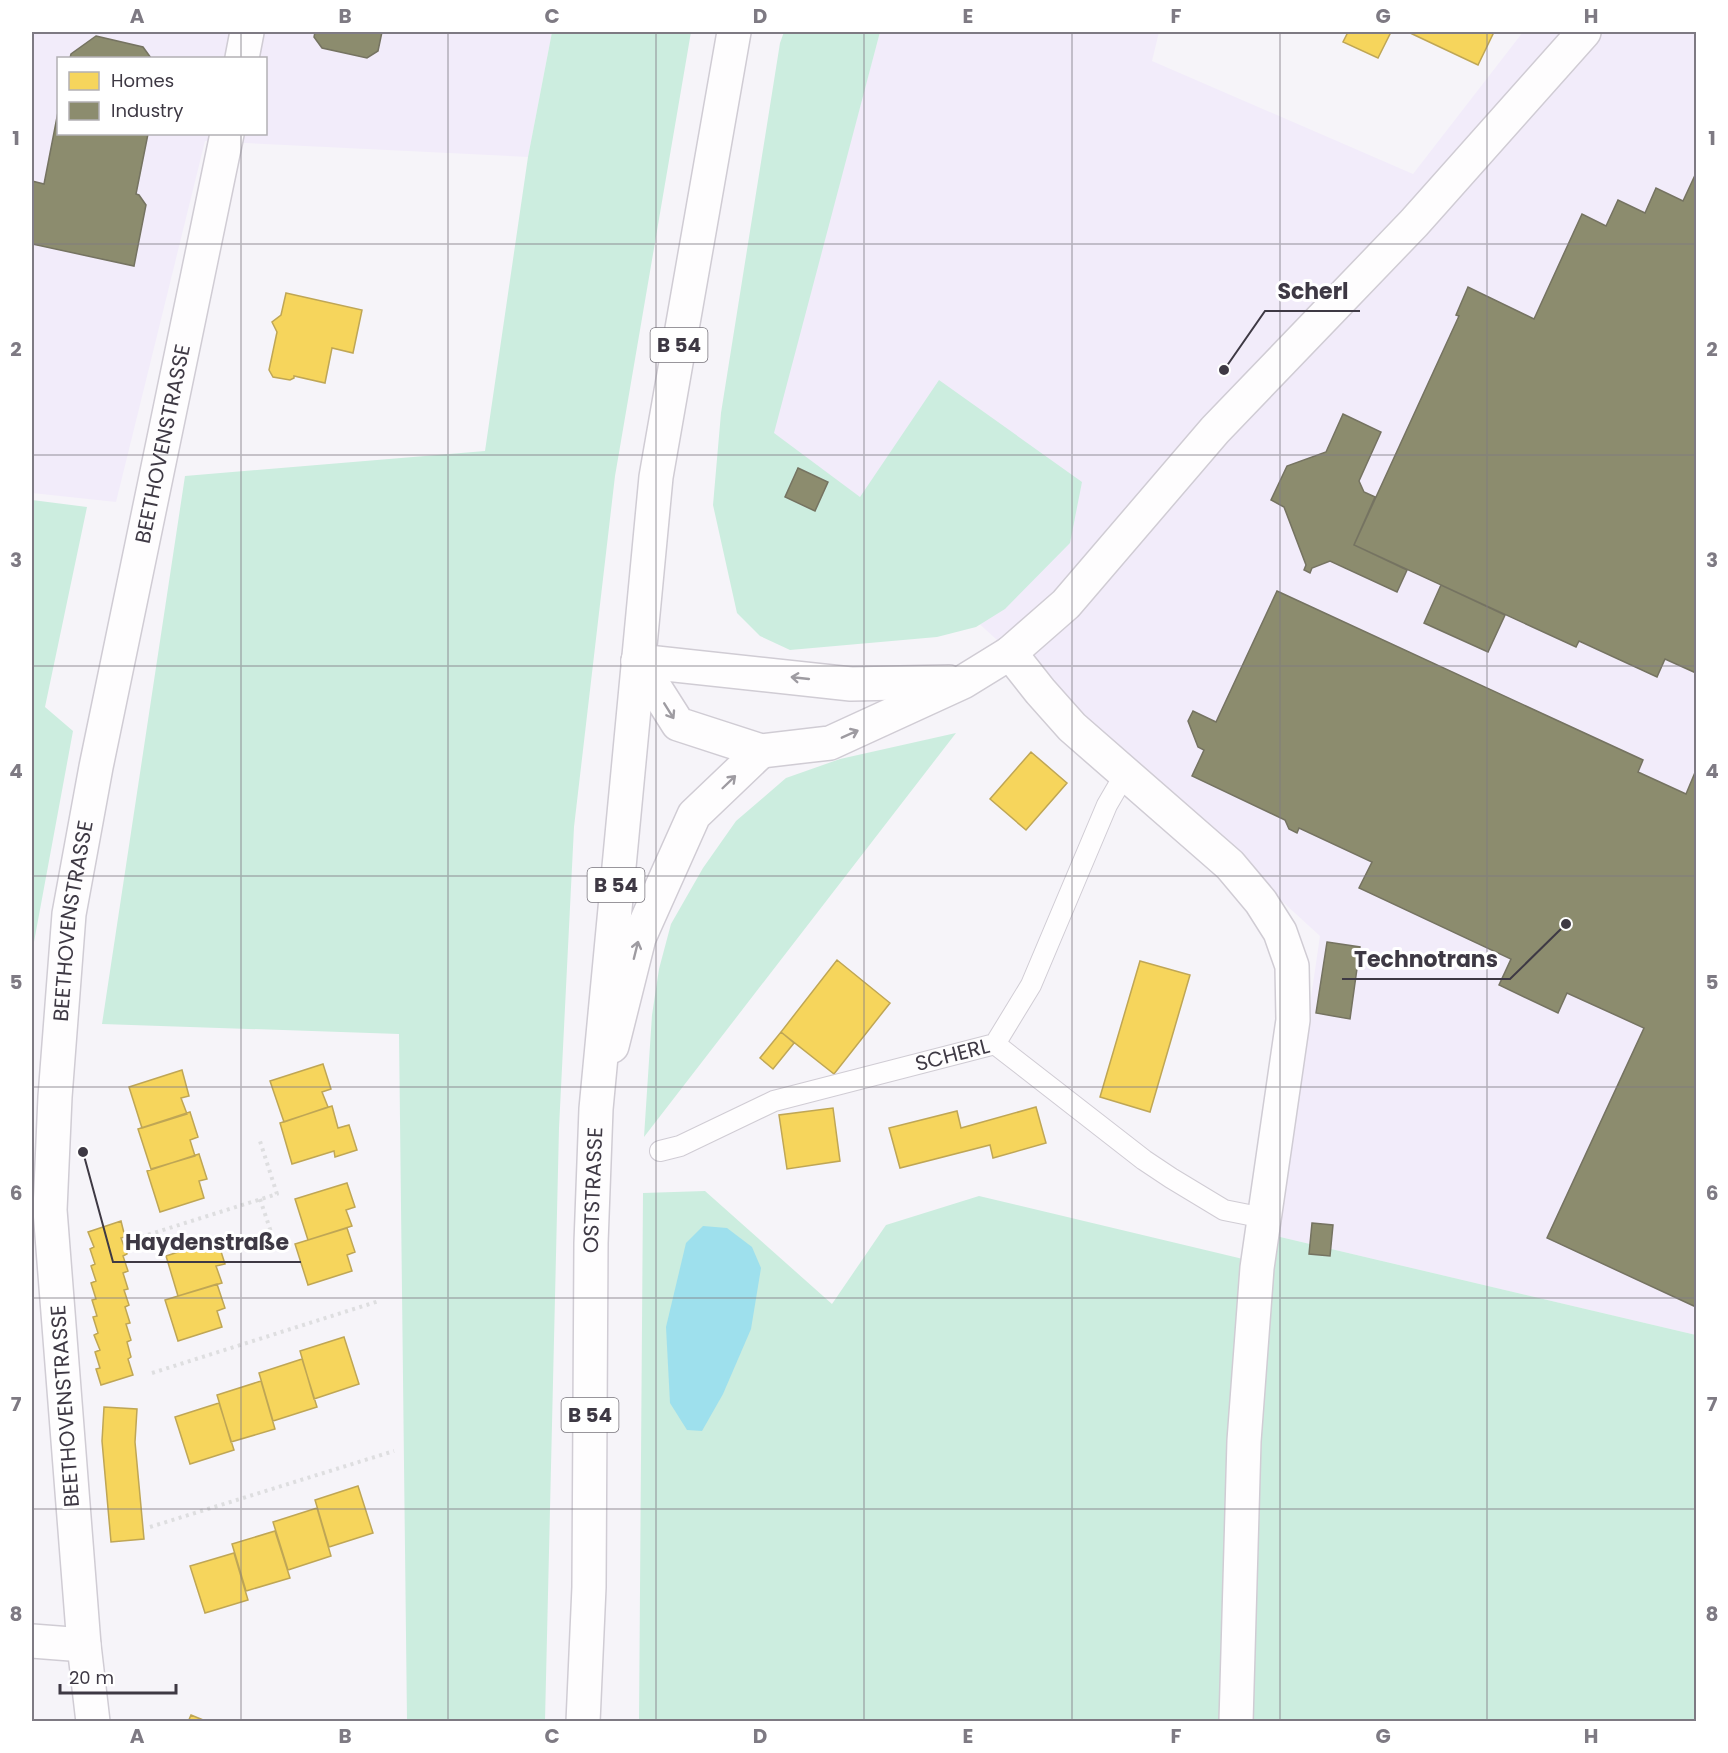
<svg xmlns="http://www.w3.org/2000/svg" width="1728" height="1753" viewBox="0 0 1728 1753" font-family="Poppins,sans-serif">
<rect width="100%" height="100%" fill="#f6f4f9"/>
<path fill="#f2ecfa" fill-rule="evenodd" d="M32 32H552L528 157 205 141 116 502 32 493ZM58 58H266V134H58Z
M880 32H1159L1152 61 1413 174 1523 32H1696V1335L1276 1236 1320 936 772 434Z"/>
<path fill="#cceddf" d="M552 32H691L615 476 574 827 559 1128 545 1721H407L399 1034 102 1024 185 476 485 451 528 157Z
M784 32H880L774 433 860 497 939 380 1082 482 1070 543 1005 609 976 627 937 637 790 650 760 636 737 613 713 505 721 413 780 43Z
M32 500 87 507 45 707 73 731 34 942H32Z
M956 733 644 1137 652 1015 659 969 671 924 703 868 736 821 786 778 840 759Z
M705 1191 832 1304 886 1225 979 1196 1243 1259 1226 1468 1219 1721 639 1722 643 1193Z
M1276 1236 1696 1335V1721L1253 1722C1258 1560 1259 1397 1276 1236Z"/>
<path fill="#9ee0ed" d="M703 1226 727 1228 752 1247 761 1268 751 1329 723 1394 702 1431 687 1430 670 1403 666 1327 686 1243Z"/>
<path fill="#f6d55c" stroke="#bfa655" stroke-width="1.5" d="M1348 32H1391L1378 58 1343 42Z
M1408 32H1494L1478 65Z
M286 293 362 310 353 353 332 348 325 383 294 376V378L290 380 273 377 269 370 277 332 272 322 281 315Z
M1031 752 1067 783 1026 830 990 799Z
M837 960 890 1003 834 1074 781 1032Z
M1140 961 1190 975 1150 1112 1100 1097Z
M781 1032 794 1043 773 1069 760 1058Z
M323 1064 331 1089 322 1092 328 1107 284 1122 270 1081Z
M182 1070 189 1096 181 1098 187 1114 142 1128 129 1087Z
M332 1106 338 1128 349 1125 357 1150 335 1157 334 1151 292 1164 280 1123Z
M1036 1107 1046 1143 993 1158 990 1145 900 1168 889 1128 957 1111 961 1128Z
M833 1108 840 1161 787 1169 779 1115Z
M190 1112 198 1137 190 1140 195 1156 151 1169 138 1129Z
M199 1154 207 1179 199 1181 204 1198 160 1212 147 1171Z
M347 1183 355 1207 346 1210 352 1226 308 1240 295 1199Z
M121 1221 125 1237 121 1238 127 1254 123 1256 128 1271 123 1273 128 1289 124 1290 129 1305 125 1307 130 1323 126 1324 131 1340 127 1342 131 1357 128 1359 133 1375 101 1385 96 1369 100 1368 95 1352 100 1350 94 1335 98 1333 93 1317 97 1316 92 1300 96 1299 91 1283 96 1281 91 1266 95 1264 90 1249 94 1247 88 1232Z
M347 1228 355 1252 347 1255 352 1271 308 1285 295 1244Z
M217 1239 225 1264 216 1266 222 1283 178 1296 166 1256Z
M217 1284 225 1308 217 1311 222 1327 178 1341 165 1300Z
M344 1337 359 1384 314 1399 300 1351Z
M302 1359 317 1407 273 1421 259 1373Z
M261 1381 275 1429 231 1442 217 1395Z
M219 1403 234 1450 190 1464 175 1417Z
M104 1407 137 1409 135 1442 144 1539 111 1542 102 1441Z
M358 1486 373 1533 329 1547 315 1500Z
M317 1508 331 1556 288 1570 273 1522Z
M275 1531 290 1578 246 1591 232 1544Z
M234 1553 248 1600 205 1613 190 1566Z
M191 1715 208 1722H188Z"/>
<path fill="#8c8c6e" stroke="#757361" stroke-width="1.5" d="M315 32H382L378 51 367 58 322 48 314 37Z
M96 36 143 47 151 58H70L71 54Z
M58 112V134H148L136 194 139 195 146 205 134 266 32 244V181L44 184Z
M1696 173V673L1665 659 1657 677 1579 641 1576 647 1354 545 1459 316 1456 315 1468 287 1534 319 1582 214 1606 226 1618 200 1645 213 1656 188 1683 201Z
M1343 414 1381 432 1359 481 1364 492 1375 497 1354 545 1407 570 1397 592 1330 561 1312 568 1310 573 1304 570 1306 565 1284 507 1271 500 1287 466 1326 452Z
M798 468 828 482 815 511 785 497Z
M1441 585 1505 615 1488 652 1424 623Z
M1277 591 1643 760 1638 772 1686 794 1696 770V1307L1547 1238 1644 1028 1567 993 1558 1013 1499 985 1511 959 1359 888 1372 862 1299 828 1297 833 1289 829 1285 820 1192 776 1204 750 1198 747 1188 721 1193 711 1216 722Z
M1327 942 1360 947 1350 1019 1316 1013Z
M1312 1223 1333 1225 1330 1256 1309 1254Z"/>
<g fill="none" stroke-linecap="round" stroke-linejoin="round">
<defs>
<g id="service">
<path d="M995 1044 1144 1160 1171 1178 1224 1210 1264 1218"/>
<path id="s1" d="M660 1151 680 1146 774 1101 995 1044 1031 985 1107 805 1125 774"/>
</g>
<g id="minor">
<path d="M242 58 247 32"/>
<path d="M1010 653 1040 691 1072 727 1230 865 1261 902 1280 932 1292 966 1293 1020 1257 1268 1244 1441 1236 1722"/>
<path d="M638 661 678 724 761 751 830 743 963 682 1010 653 1066 604 1215 430 1414 223 1584 32"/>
<path d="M638 661 851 684 949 682"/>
<path d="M612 1046 639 938 694 815 761 751"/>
<path d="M32 1641 84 1645"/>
<path id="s2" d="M93 1722 84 1645 50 1210 55 1097 69 914 96 767 227 134"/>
</g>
<g id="primary">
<path id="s3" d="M583 1722 589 1587 591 1243 596 1109 656 477 734 32"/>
</g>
</defs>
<use href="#service" stroke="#d0ccd4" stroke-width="22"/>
<use href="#minor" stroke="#d0ccd4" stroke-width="36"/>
<use href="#primary" stroke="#d0ccd4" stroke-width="36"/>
<path stroke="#dedee0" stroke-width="4" stroke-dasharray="3 4.5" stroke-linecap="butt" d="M260 1199 277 1250
M141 1237 277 1194 259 1138
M152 1373 379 1301
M150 1527 394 1451"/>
<use href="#service" stroke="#fefdfe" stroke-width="20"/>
<use href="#minor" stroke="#fefdfe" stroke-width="33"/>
<use href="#primary" stroke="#fefdfe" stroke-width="33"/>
</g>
<defs><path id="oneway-shaft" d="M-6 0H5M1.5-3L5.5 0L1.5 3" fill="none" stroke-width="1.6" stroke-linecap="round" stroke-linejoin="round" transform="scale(1.5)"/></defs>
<g stroke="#9e9ba1">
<use href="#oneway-shaft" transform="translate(800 678) rotate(-174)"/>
<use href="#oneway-shaft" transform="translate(669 711) rotate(58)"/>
<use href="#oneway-shaft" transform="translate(850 734) rotate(-24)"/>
<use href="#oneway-shaft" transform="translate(729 782) rotate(-44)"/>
<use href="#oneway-shaft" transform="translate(636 950) rotate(-76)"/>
</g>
<path fill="none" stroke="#7e7a83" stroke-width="1.5" stroke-opacity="0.55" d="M241 32V58M448 32V1722M656 32V1722M864 32V1722M1072 32V1722M1280 32V1722M1487 32V1722M241 134V1722M32 244H1696M32 455H1696M32 666H1696M32 876H1696M32 1087H1696M32 1298H1696M32 1509H1696"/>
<g text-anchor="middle" stroke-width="6" stroke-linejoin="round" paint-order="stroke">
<g fill="#fff" stroke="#78747c" stroke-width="1.5">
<rect x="650.5" y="328" width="57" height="34" rx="4.5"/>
<rect x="587.5" y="868" width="57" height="34" rx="4.5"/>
<rect x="561.5" y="1398" width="57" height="34" rx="4.5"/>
</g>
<g font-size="20" font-weight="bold" fill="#3e3944">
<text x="679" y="352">B 54</text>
<text x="616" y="892">B 54</text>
<text x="590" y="1422">B 54</text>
</g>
<g font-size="21" fill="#3e3944" stroke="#fff">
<text dy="7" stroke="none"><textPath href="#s2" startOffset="1290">BEETHOVENSTRASSE</textPath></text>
<text dy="7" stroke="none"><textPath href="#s2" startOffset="804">BEETHOVENSTRASSE</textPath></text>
<text dy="7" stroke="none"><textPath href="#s1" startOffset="309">SCHERL</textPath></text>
<text dy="7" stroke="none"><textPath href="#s3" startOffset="532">OSTSTRASSE</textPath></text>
<text transform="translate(65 1406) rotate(-94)" y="7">BEETHOVENSTRASSE</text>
</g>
</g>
<path fill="none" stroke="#3e3944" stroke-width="2" d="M1224 370L1265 311H1360M1566 924L1510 979H1342M83 1152L113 1262H301"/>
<g fill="#3e3944" stroke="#fff" stroke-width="2">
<circle cx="1224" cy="370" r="6"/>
<circle cx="1566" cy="924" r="6"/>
<circle cx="83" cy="1152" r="6"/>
</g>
<g font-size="22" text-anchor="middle" font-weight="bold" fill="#3e3944" stroke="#fff" stroke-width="6" stroke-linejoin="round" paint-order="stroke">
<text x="1313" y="299">Scherl</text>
<text x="1426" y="967">Technotrans</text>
<text x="207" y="1250">Haydenstraße</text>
</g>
<rect width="1728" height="1753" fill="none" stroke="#ffffff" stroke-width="66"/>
<rect x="57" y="57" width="210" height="78" fill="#ffffff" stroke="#b2b0b4" stroke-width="1.5"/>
<rect x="69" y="72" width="30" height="18" fill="#f6d55c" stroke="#b2b0b4" stroke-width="1.5"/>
<text x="111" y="87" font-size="18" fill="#3e3944">Homes</text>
<rect x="69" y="102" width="30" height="18" fill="#8c8c6e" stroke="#b2b0b4" stroke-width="1.5"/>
<text x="111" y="117" font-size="18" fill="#3e3944">Industry</text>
<path d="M60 1684v9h116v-9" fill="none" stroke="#3e3944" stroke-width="3"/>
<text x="69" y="1684" font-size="18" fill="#3e3944" stroke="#ffffff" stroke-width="4.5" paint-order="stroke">20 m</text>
<rect x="33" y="33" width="1662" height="1687" fill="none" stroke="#7e7a83" stroke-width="2"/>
<g font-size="20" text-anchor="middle" font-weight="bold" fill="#7e7a83">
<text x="137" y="23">A</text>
<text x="345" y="23">B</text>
<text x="552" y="23">C</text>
<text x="760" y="23">D</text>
<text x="968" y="23">E</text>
<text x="1176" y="23">F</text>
<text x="1383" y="23">G</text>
<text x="1591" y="23">H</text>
<text x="16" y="145">1</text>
<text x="1712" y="145">1</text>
<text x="16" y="356">2</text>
<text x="1712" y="356">2</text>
<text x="16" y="567">3</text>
<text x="1712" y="567">3</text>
<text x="16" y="778">4</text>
<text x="1712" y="778">4</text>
<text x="16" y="989">5</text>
<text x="1712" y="989">5</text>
<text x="16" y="1200">6</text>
<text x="1712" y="1200">6</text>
<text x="16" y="1411">7</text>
<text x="1712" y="1411">7</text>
<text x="16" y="1621">8</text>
<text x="1712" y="1621">8</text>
<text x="137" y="1743">A</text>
<text x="345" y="1743">B</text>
<text x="552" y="1743">C</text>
<text x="760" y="1743">D</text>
<text x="968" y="1743">E</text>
<text x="1176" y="1743">F</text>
<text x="1383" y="1743">G</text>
<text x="1591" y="1743">H</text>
</g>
</svg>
